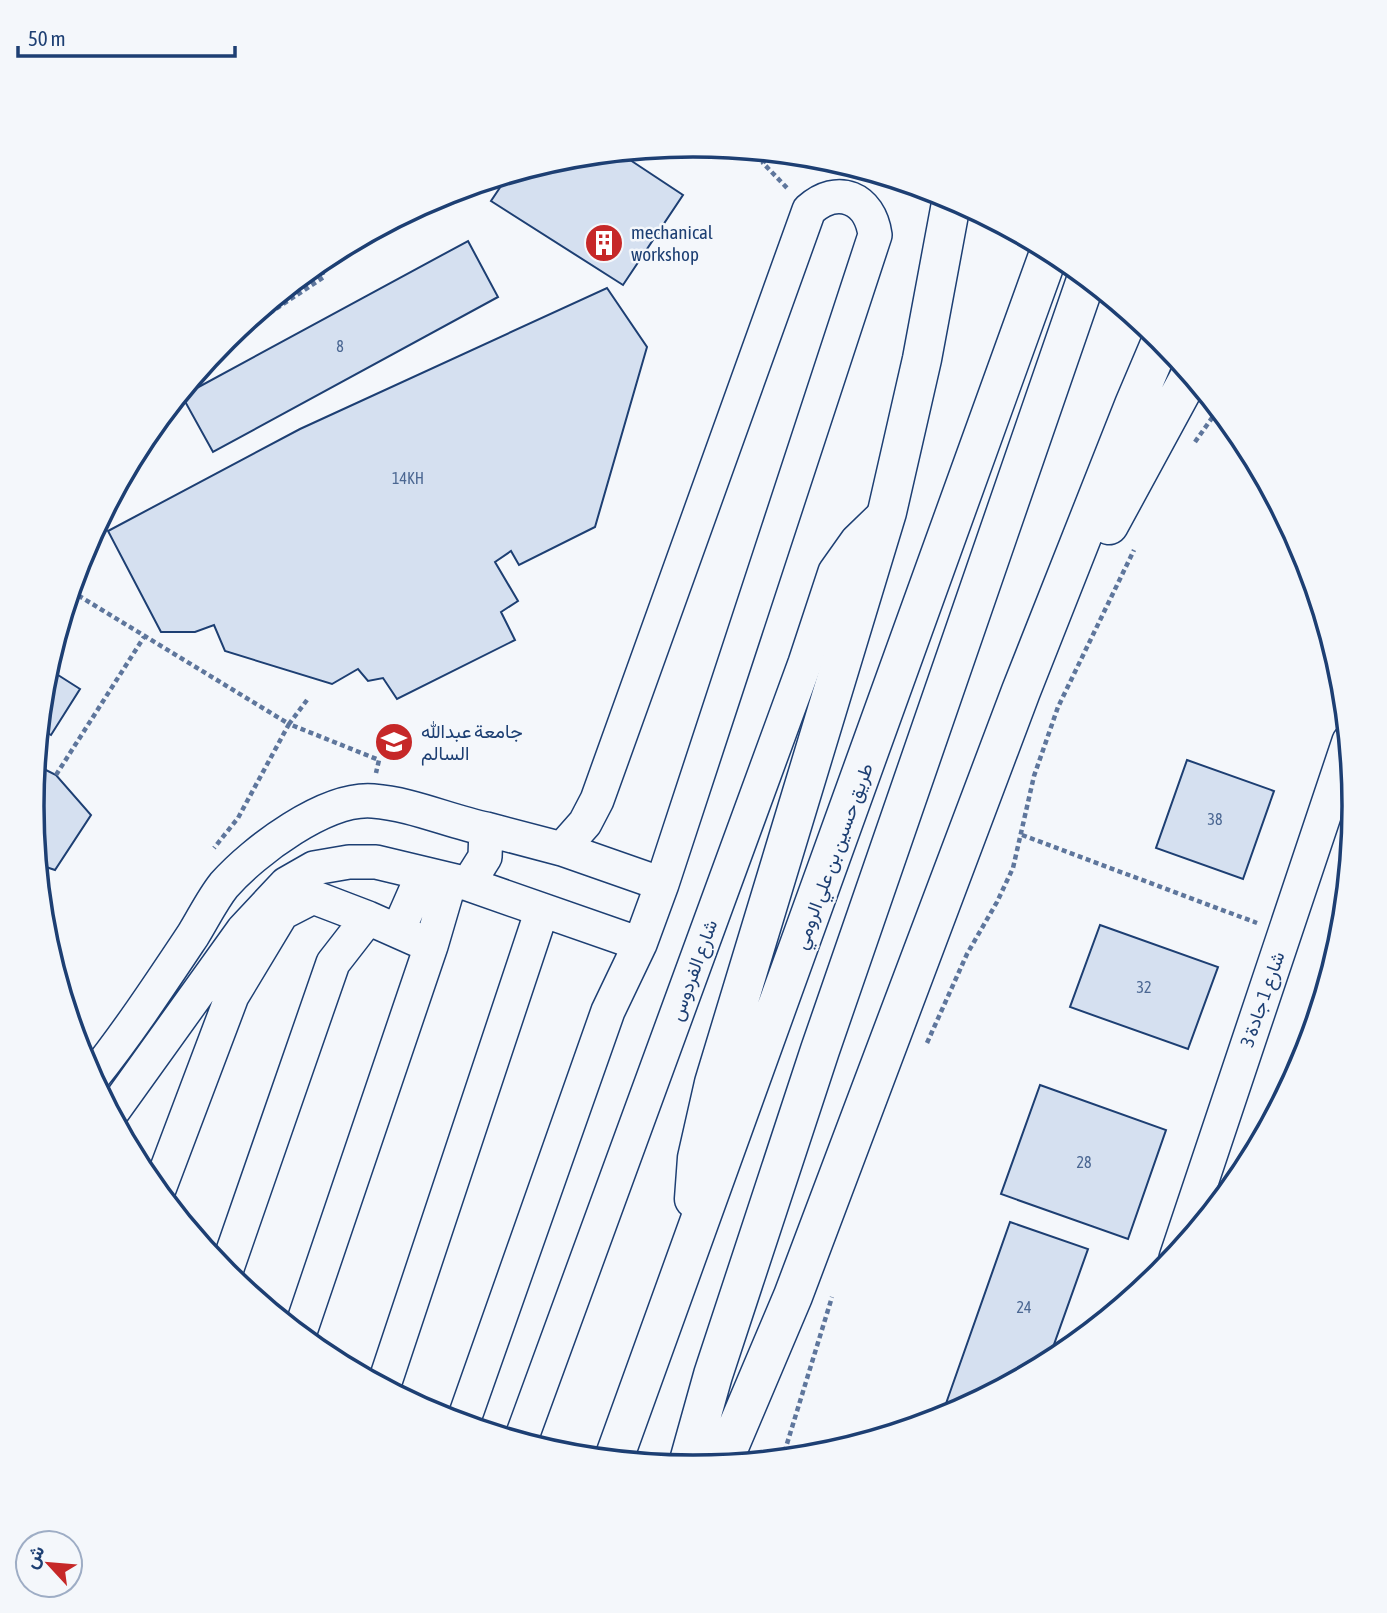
<svg xmlns="http://www.w3.org/2000/svg" width="1387" height="1613" viewBox="0 0 1387 1613" font-family="'Asap Condensed',Vazirmatn,sans-serif">
<rect width="100%" height="100%" fill="#f4f7fb"/>
<path fill="#d5e0f0" stroke="#1d3f73" stroke-width="2" d="M618 152 683 195 623 285 491 201 509 174 565 157Z
M468 241 498 297 213 452 182 396Z
M607 288 647 347 595 527 519 565 511 551 495 562 518 601 501 612 515 640 397 699 383 678 368 681 358 669 332 684 225 651 214 625 195 632H161L108 531 300 429Z
M47 668 80 689 51 735 39 728Z
M1187 760 1274 791 1243 879 1156 848Z
M36 765 56 775 91 815 55 870 37 864 32 806Z
M1100 925 1218 967 1188 1049 1070 1007Z
M1040 1085 1166 1130 1128 1239 1001 1194Z
M1010 1222 1088 1249 1047 1364 952 1415 943 1412Z"/>
<g fill="none" stroke-linecap="round" stroke-linejoin="round">
<defs>
<path id="minor" d="M486 829 562 849 662 884
M468 884 640 944
M398 931 423 874
M92 1078C128 1033 161 983 193 935 203 919 212 900 224 885 254 851 326 797 373 801 412 804 448 821 486 829L485 857 468 884 376 862H349L314 868 286 884 243 930 111 1114
M158 1192 232 996 282 913 313 897 368 918 431 946
M1176 1258 1349 741
M225 1274 333 963 368 918
M299 1335 431 946 450 881
M383 1388 542 910
M462 1425 608 1011 640 944 662 884 875 235C870 198 838 184 809 210L597 800 585 823 562 849
M520 1442 805 663 835 572 857 541 887 512"/>
<path id="highway" d="M1109 525 1191 374
M694 1199 697 1158 714 1083 887 512 922 359 952 198
M613 1461 1050 250
M721 1466 793 1296 1021 691 1134 405 1162 339
M687 1468 713 1375 820 1050 1087 277"/>
</defs>
<use href="#minor" stroke="#1d3f73" stroke-width="36"/>
<use href="#highway" stroke="#1d3f73" stroke-width="41"/>
<path stroke="#5e769c" stroke-width="4.5" stroke-dasharray="5 3.5" stroke-linecap="butt" d="M770 152 763 163 789 190
M262 318 324 277 318 262
M1195 442 1219 408
M71 591 289 724 238 818 214 848
M307 700 289 724 379 760 376 773
M56 775 144 637
M1022 835 1257 923
M927 1043 967 954 997 902 1013 868 1034 776 1058 707 1134 550
M782 1460 832 1297"/>
<use href="#minor" stroke="#f4f7fb" stroke-width="33"/>
<use href="#highway" stroke="#f4f7fb" stroke-width="38"/>
</g>
<defs>
<symbol id="building-disc" viewBox="-11 -11 22 22"><circle r="9.5" fill="#c62828" stroke="#f4f7fb"/><path d="M-4-6H4V6H1V3H-1V6H-4ZM-2.5-4.3h1.7v1.8h-1.7ZM.8-4.3h1.7v1.8H.8ZM-2.5-1h1.7V.8h-1.7ZM.8-1h1.7V.8H.8Z" fill="#fff"/></symbol>
<symbol id="university-disc" viewBox="-11 -11 22 22"><circle r="9.5" fill="#c62828" stroke="#f4f7fb"/><path d="M0-5L7-2L0 1L-7-2ZM-4 1L0 2.5L4 1V4Q0 6-4 4Z" fill="#fff"/></symbol>
</defs>
<g fill-rule="evenodd">
<use href="#building-disc" x="582" y="221" width="44" height="44"/>
<use href="#university-disc" x="372" y="720" width="44" height="44"/>
</g>
<g text-anchor="middle" stroke-width="5" stroke-linejoin="round" paint-order="stroke">
<g font-size="16" fill="#4b6792">
<text x="340" y="352">8</text>
<text x="408" y="484">14KH</text>
<text x="1215" y="825">38</text>
<text x="1144" y="993">32</text>
<text x="1084" y="1168">28</text>
<text x="1024" y="1313">24</text>
</g>
<g font-size="19" fill="#1d3f73" stroke="#f4f7fb" text-anchor="start">
<text x="631" y="239">mechanical<tspan x="631" dy="22">workshop</tspan></text>
<text x="421" y="738">جامعة عبدالله<tspan x="421" dy="22">السالم</tspan></text>
</g>
<g font-size="19" fill="#1d3f73" stroke="#f4f7fb">
<text transform="translate(833 856) rotate(-70)" y="7">طريق حسين بن علي الرومي</text>
<text transform="translate(693 970) rotate(-70)" y="7">شارع الفردوس</text>
<text transform="translate(1262 999) rotate(-71)" y="7">شارع 1 جادة 3</text>
</g>
</g>
<path d="M0 0H1387V1613H0ZM44 806a649 649 0 1 1 1298 0a649 649 0 1 1-1298 0Z" fill="#f4f7fb" fill-rule="evenodd"/>
<path fill="none" stroke="#1d3f73" stroke-width="3.5" d="M44 806a649 649 0 1 1 1298 0a649 649 0 1 1-1298 0Z"/>
<g transform="translate(49 1564) rotate(296)"><circle r="33" fill="#f4f7fb" stroke="#9eadc5" stroke-width="2"/>
<path d="M0-5L12 26L0 18L-12 26Z" fill="#c62828"/>
<text y="-10" font-size="19" font-weight="bold" text-anchor="middle" fill="#1d3f73">ش</text>
</g>
<path d="M18 46v10h217v-10" fill="none" stroke="#1d3f73" stroke-width="3.5"/>
<text x="28" y="46" font-size="21" fill="#1d3f73" stroke="#f4f7fb" stroke-width="5" paint-order="stroke">50 m</text>
</svg>
